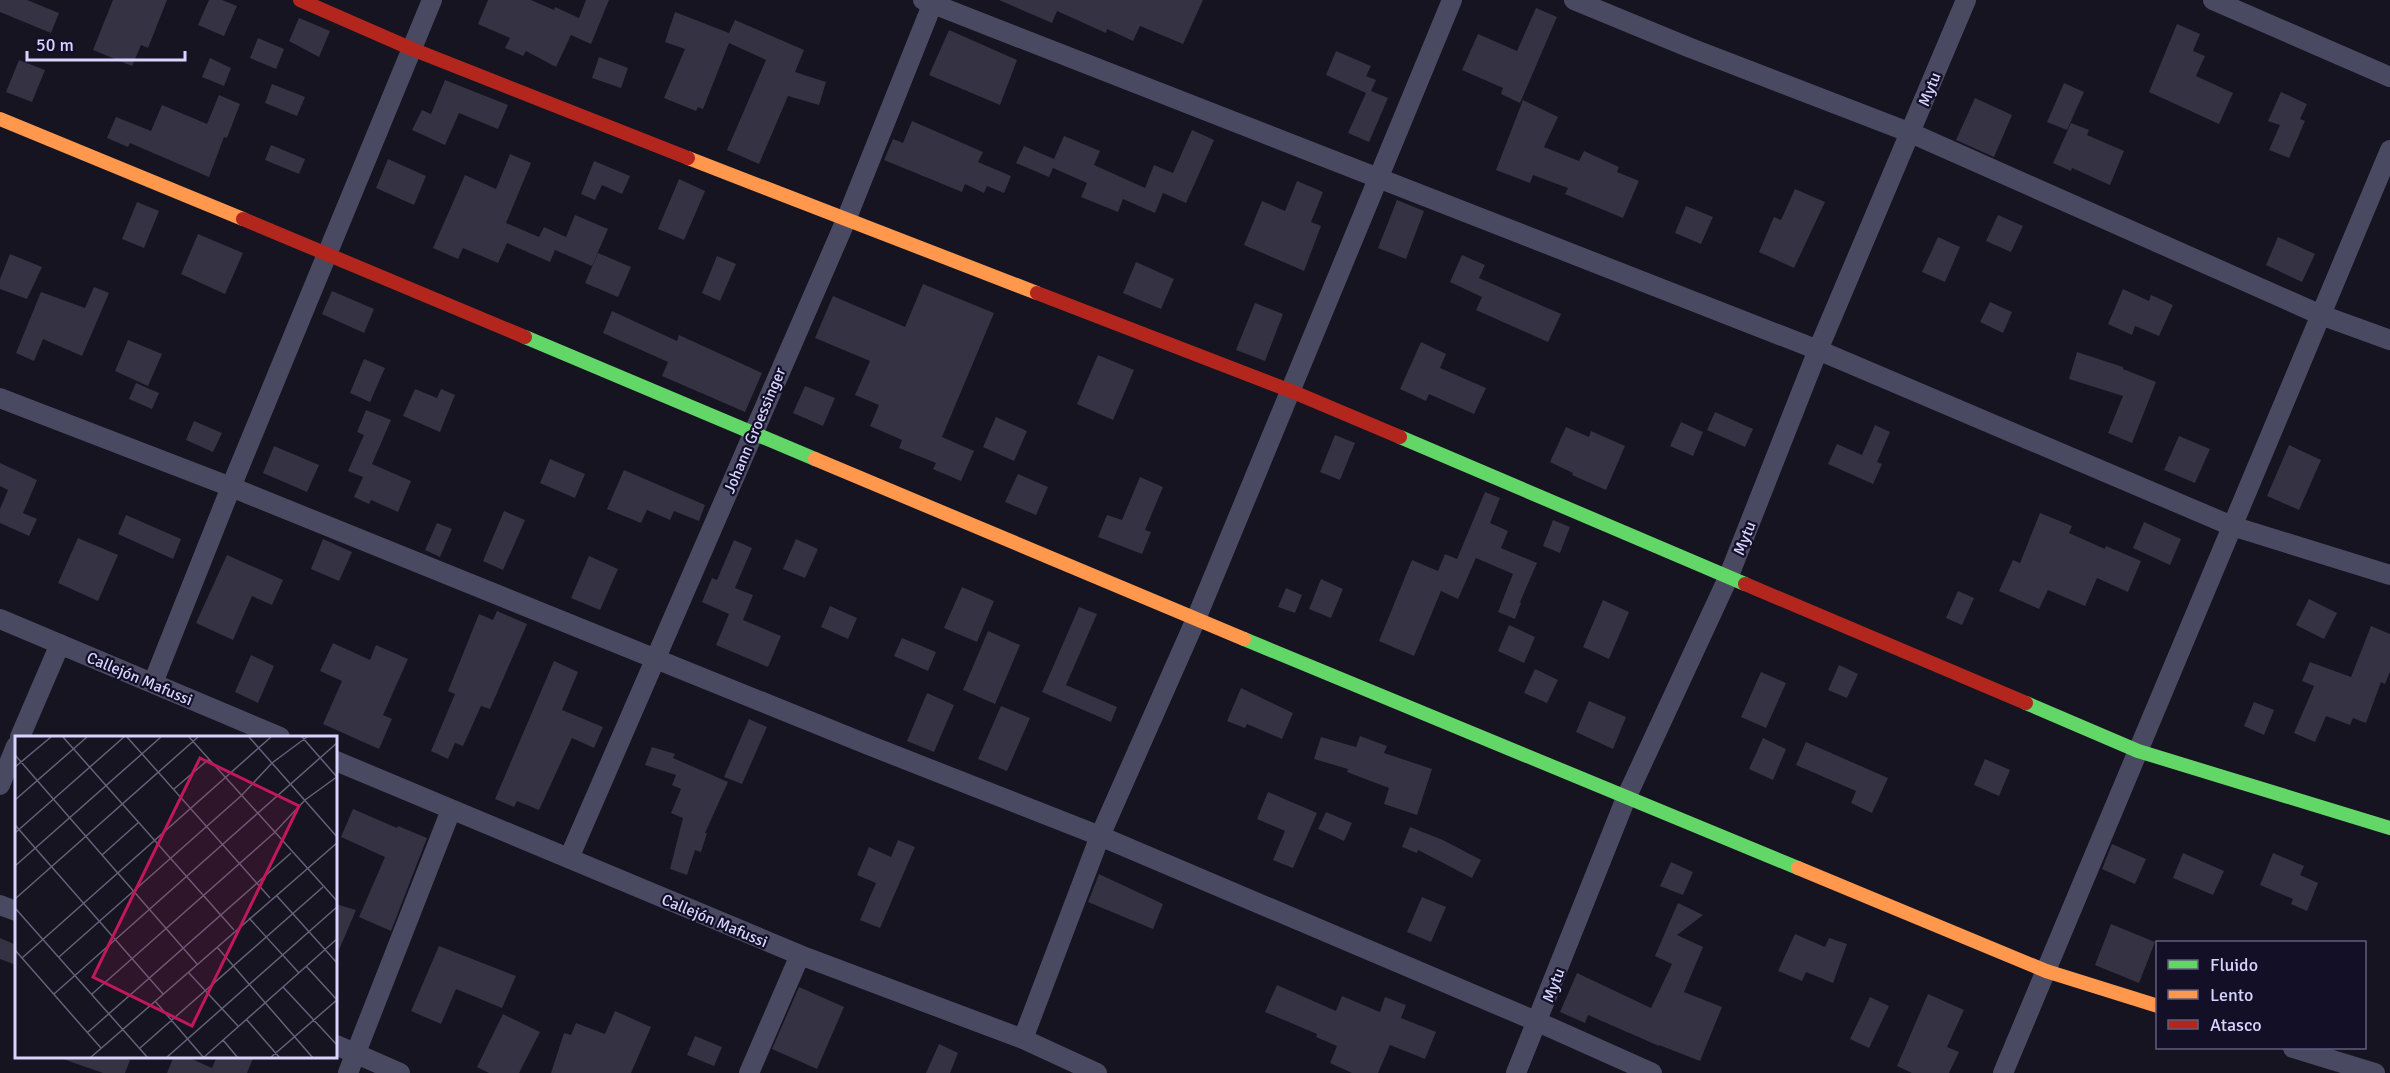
<svg xmlns="http://www.w3.org/2000/svg" width="2390" height="1073" viewBox="0 0 2390 1073" font-family="Signika,sans-serif">
<rect width="100%" height="100%" fill="#161421"/>
<path fill="#343243" d="M0 0H27L59 13 51 33 0 12Z
M113 0H167L148 48 141 45 132 66 93 50Z
M209 0H222L237 6 224 36 198 25Z
M488 0H531L554 10 555 7 579 18 586 0H609L591 44 571 35 556 67 526 51 523 56 505 48 510 38 478 24Z
M999 0H1203L1183 44 1140 26 1133 41 1107 29 1106 33 1057 11 1052 23Z
M1536 8 1557 17 1520 103 1501 94 1503 88 1462 70 1478 34 1517 51Z
M675 12 729 33 735 20 804 50 795 72 826 82 819 105 788 96 759 164 727 150 766 60 729 43 703 109 698 107 696 111 664 98 685 49 665 42Z
M299 18 330 31 319 57 289 41Z
M2177 24 2200 34 2193 51 2205 56 2196 76 2233 93 2219 124 2149 92Z
M949 30 1017 60 1000 105 929 75Z
M258 38 284 49 276 69 250 58Z
M1336 51 1371 66 1366 76 1376 80 1371 91 1388 98 1369 142 1348 133 1366 93 1326 75Z
M599 57 628 68 621 88 592 78Z
M210 58 231 68 224 86 202 77Z
M19 60 45 70 32 102 6 92Z
M445 80 508 105 498 129 459 113 445 145 412 130 422 110 431 114Z
M2064 83 2084 92 2067 130 2047 122Z
M272 84 305 97 297 116 265 103Z
M2281 92 2307 104 2300 119 2305 121 2289 158 2269 150 2280 125 2268 121Z
M219 95 240 104 227 138 224 137 209 177 130 143 128 147 107 138 116 117 151 131 162 105 207 124Z
M1975 98 2012 115 1994 157 1956 140Z
M1523 100 1558 117 1544 147 1579 161 1584 151 1619 167 1617 172 1639 181 1623 218 1565 194 1568 188 1533 175 1530 183 1496 170Z
M912 121 983 152 978 162 1011 176 1004 193 987 186 984 193 965 184 962 192 884 160 893 139 903 143Z
M2071 123 2089 130 2087 135 2124 151 2110 185 2072 168 2071 171 2053 163Z
M1192 130 1214 140 1186 203 1163 193 1155 213 1123 199 1118 212 1081 197 1087 183 1053 168 1049 177 1016 163 1024 146 1054 159 1064 136 1100 151 1094 165 1145 188 1154 165 1173 173Z
M271 145 305 159 299 174 265 160Z
M510 154 531 163 506 223 539 237 544 227 566 237 575 215 608 229 592 266 555 250 550 262 507 243 498 263 463 248 458 259 433 248 465 175 496 189Z
M388 159 426 176 414 205 376 188Z
M594 161 630 176 622 194 602 185 595 200 581 194Z
M679 179 705 191 684 240 658 229Z
M1297 181 1323 192 1311 222 1321 226 1304 271 1244 245 1262 201 1285 211Z
M1795 189 1825 202 1794 268 1759 252 1774 217 1781 220Z
M1397 200 1424 211 1406 259 1378 248Z
M137 202 159 211 144 248 122 239Z
M1686 206 1713 217 1701 244 1675 233Z
M1998 215 2023 226 2011 252 1986 241Z
M198 234 243 253 225 294 181 274Z
M1938 237 1960 247 1945 282 1922 272Z
M2278 237 2315 254 2302 282 2266 265Z
M598 253 631 267 618 297 585 283Z
M10 254 42 267 27 299 0 289V279Z
M1462 255 1485 265 1479 278 1561 314 1548 342 1476 310 1482 297 1450 282Z
M717 256 736 264 720 301 702 293Z
M1136 262 1174 279 1161 309 1123 293Z
M923 284 994 313 942 437 974 451 961 481 933 469 936 463 899 448 902 440 870 426 879 405 855 395 870 361 815 338 833 296 905 327Z
M94 287 109 293 82 356 43 339 34 361 16 353 41 292 85 308Z
M2123 289 2149 301 2151 295 2173 305 2159 336 2135 326 2132 335 2108 324Z
M332 291 374 309 364 333 322 314Z
M1990 302 2012 312 2003 333 1980 322Z
M1255 303 1283 314 1265 361 1236 350Z
M612 311 677 341 679 335 762 373 745 412 662 376 668 362 603 333Z
M128 340 162 354 148 386 115 371Z
M1421 342 1446 354 1440 368 1486 388 1474 414 1429 394 1426 401 1400 389Z
M2077 352 2123 367V369L2156 382 2132 443 2108 433 2123 396 2069 379Z
M1098 355 1134 370 1113 420 1077 404Z
M364 359 385 368 370 402 350 393Z
M136 383 159 393 152 409 129 399Z
M805 386 835 398 823 426 793 413Z
M415 389 437 398 441 389 455 395 440 432 403 416Z
M366 410 391 420 372 464 411 481 398 512 371 500 369 504 354 497 363 477 348 471 364 435 357 432Z
M1715 412 1753 429 1745 447 1707 430Z
M996 417 1027 431 1014 461 983 447Z
M194 421 222 433 213 452 186 440Z
M1681 422 1703 432 1693 456 1670 446Z
M1875 425 1890 432 1877 462 1882 464 1873 484 1828 464 1837 444 1862 455Z
M1566 427 1589 437 1591 431 1625 446 1606 490 1572 475 1573 473 1550 462Z
M1335 435 1355 443 1340 480 1320 472Z
M2179 436 2210 449 2195 483 2164 470Z
M2289 445 2321 460 2299 510 2267 496Z
M274 446 319 465 307 492 263 473Z
M550 459 585 474 575 498 540 483Z
M0 463 37 480 23 513 37 519 29 536 0 523V509L8 490 0 486Z
M624 470 705 505 699 521 674 511 670 520 647 510 641 523 607 509Z
M1018 474 1048 487 1036 515 1005 502Z
M1140 477 1163 487 1145 530 1151 532 1142 554 1098 537 1107 515 1122 520Z
M1485 492 1500 498 1490 523 1508 531 1501 548 1537 563 1520 602 1521 603 1515 619 1498 612 1513 574 1476 558 1458 599 1441 591 1414 656 1379 641 1412 560 1438 571 1445 554 1457 559Z
M504 511 525 520 503 570 483 561Z
M2040 513 2072 526 2069 533 2105 549 2106 546 2141 561 2128 592 2097 578 2085 606 2048 590 2039 609 1999 591 2013 560 2020 563Z
M126 515 181 539 173 559 118 534Z
M1553 520 1570 527 1560 553 1543 546Z
M2144 522 2181 539 2170 565 2133 548Z
M437 523 452 529 440 557 425 550Z
M78 538 118 555 98 601 58 583Z
M323 539 352 552 339 581 311 569Z
M796 539 818 549 805 578 783 569Z
M734 540 752 548 735 588 753 595 743 620 781 636 768 667 716 645 729 614 702 602 712 578 717 580Z
M227 555 283 580 272 605 252 596 233 640 196 623Z
M589 556 618 569 600 610 571 598Z
M1321 579 1343 589 1331 618 1309 609Z
M962 587 994 601 977 642 944 628Z
M1286 588 1302 595 1295 613 1278 607Z
M1958 591 1974 598 1962 625 1946 618Z
M2309 599 2337 613 2324 639 2296 625Z
M1603 600 1629 612 1609 659 1583 647Z
M830 606 857 618 848 639 821 627Z
M1079 607 1097 614 1066 685 1117 707 1111 722 1042 692Z
M497 611 527 624 490 709 481 706 463 746 455 743 448 759 431 751 455 694 448 691 479 614 493 620Z
M1509 625 1535 637 1524 663 1498 651Z
M2371 626 2390 634V672L2385 684 2381 682 2366 723 2353 718 2350 725 2326 716 2315 742 2294 733 2314 686 2302 681 2310 662 2351 677Z
M988 631 1020 645 995 704 963 690Z
M902 638 936 652 928 671 894 656Z
M333 643 370 660 376 645 408 659 383 715 392 719 379 749 323 724 342 681 320 671Z
M251 655 274 666 258 703 235 692Z
M554 661 578 672 562 710 603 727 594 748 572 738 539 810 517 801 514 807 495 799Z
M1839 665 1858 674 1847 698 1828 690Z
M1535 669 1558 680 1547 703 1524 693Z
M1761 672 1786 683 1766 728 1741 717Z
M1241 688 1293 713 1282 739 1247 724 1245 728 1227 721Z
M927 693 954 705 934 752 907 741Z
M1589 701 1626 717 1613 749 1576 732Z
M2254 702 2274 710 2264 735 2244 726Z
M1001 706 1030 718 1007 771 978 759Z
M749 719 767 727 742 784 724 777Z
M1360 736 1387 746 1384 753 1432 769 1417 815 1384 804 1389 788 1347 772 1348 769 1314 759 1321 737 1356 747Z
M1763 738 1786 749 1773 780 1749 769Z
M1806 742 1888 778 1872 813 1851 803 1856 791 1796 765Z
M652 747 675 754 673 758 728 782 705 833H707L701 852 695 850 687 875 670 869 683 818 671 813 681 789 672 785 676 775 645 765Z
M1985 759 2010 770 1999 796 1974 785Z
M1268 792 1317 813 1293 868 1273 860 1285 831 1257 819Z
M353 809 397 828 398 826 427 838 391 931 359 917 385 857 341 837Z
M1326 812 1352 823 1344 841 1318 829Z
M1410 827 1443 840 1481 860 1472 878 1418 850 1417 853 1402 847Z
M898 840 915 847 880 928 860 920 876 883 857 875 869 847 891 857Z
M2112 844 2146 859 2135 884 2102 869Z
M2183 853 2224 871 2213 895 2173 878Z
M2273 853 2304 866 2300 875 2318 883 2307 911 2291 904 2293 899 2260 885Z
M1671 862 1693 872 1683 895 1660 886Z
M1099 874 1163 904 1153 929 1088 902Z
M1422 897 1446 907 1431 942 1407 932Z
M1678 903 1703 915 1677 935 1703 947 1684 992 1722 1007 1700 1061 1659 1045V1046L1588 1015 1585 1023 1560 1012 1577 973 1651 1008 1672 964 1655 956Z
M336 904 356 910 336 957Z
M2111 924 2155 942 2139 983 2095 965Z
M1795 934 1825 947 1829 938 1847 944 1833 983 1806 972 1802 981 1778 971Z
M0 938 16 945V965L0 959Z
M439 946 516 976 502 1008 456 989 441 1024 411 1011Z
M1277 985 1336 1011 1342 996 1380 1012 1385 997 1406 1005 1401 1018 1436 1032 1425 1059 1390 1045 1378 1073H1352L1330 1063 1337 1046 1316 1037 1317 1034 1265 1012Z
M799 987 844 1007 817 1069 772 1049Z
M1928 994 1964 1010 1947 1047 1959 1052 1949 1073H1912L1897 1066Z
M1870 997 1889 1006 1869 1048 1850 1039Z
M615 1011 651 1027 631 1073H551L564 1033 571 1035 576 1023 605 1034Z
M503 1014 540 1032 519 1073H489L477 1067Z
M695 1036 722 1047 714 1066 687 1055Z
M939 1044 958 1053 950 1073H926Z
M64 1056H120L130 1060 125 1073H103L63 1059Z
M174 1056H185L212 1068 217 1056H254L247 1073H167Z"/>
<g fill="none" stroke-linecap="round" stroke-linejoin="round">
<path stroke="#4a4962" stroke-width="20" d="M923 0 1818 350 2232 526 2390 575
M1574 0 1688 47 1911 133 2321 315 2390 340
M2213 0 2390 77
M0 398 231 487 871 746 1100 836 1538 1022 1652 1073
M0 619 280 737
M153 683 231 487 432 0
M20 737 60 644
M336 761 800 955 1023 1039 1097 1073
M0 785 16 746
M569 858 846 220 934 0
M0 905 16 911
M1023 1039 1100 836 1196 619 1452 0
M336 1045 400 1073
M2293 1048 2375 1073
M348 1073 451 810
M749 1073 800 955
M1516 1073 1626 798 1728 578 1818 350 1966 0
M2003 1073 2390 150"/>
<path stroke="#63d668" stroke-width="14" d="M525 337 815 459
M1400 437 1745 584
M1244 639 1798 868
M2026 703 2138 751 2390 828"/>
<path stroke="#ff974d" stroke-width="14" d="M0 119 243 219
M688 158 1037 293
M815 459 1244 639
M1798 868 2046 971 2158 1006"/>
<path stroke="#b3261e" stroke-width="14" d="M300 0 412 49 688 158
M243 219 525 337
M1037 293 1291 391 1400 437
M1745 584 2026 703"/>
</g>
<g text-anchor="middle" stroke-width="4.5" stroke-linejoin="round" paint-order="stroke">
<g font-size="16" fill="#d9d4ff" stroke="#130f26">
<text transform="translate(1929 89) rotate(-68)" y="6">Mytu</text>
<text transform="translate(754 430) rotate(-67)" y="6">Johann Groessinger</text>
<text transform="translate(1744 538) rotate(-68)" y="6">Mytu</text>
<text transform="translate(140 678) rotate(23)" y="6">Callejón Mafussi</text>
<text transform="translate(715 920) rotate(23)" y="6">Callejón Mafussi</text>
<text transform="translate(1553 985) rotate(-69)" y="6">Mytu</text>
</g>
</g>
<g transform="translate(15 736)">
<rect width="322" height="322" fill="#161421"/>
<path fill="none" stroke="#64617a" stroke-width="1.5" d="M48 1 219 194M112 1 255 162M174 1 323 166M234 1 323 102M287 1 322 41M0 19 182 228M0 31 36 1M159 53 194 23M0 64 72 1M0 89 148 258M0 97 109 1M87 119 124 86M0 130 146 1M261 159 323 228M0 163 183 1M0 172 133 322M234 182 284 237M202 211 298 322M0 214 86 312M44 221 226 60 257 27 292 1M7 222 256 1M291 230 323 265M173 236 223 290M268 251 323 310M39 258 323 6M77 258 259 97 290 64 323 40M140 265 189 322M231 283 265 322M72 297 276 117M208 304 223 322M125 312 308 151M75 322 323 106M151 322 323 170M188 322 323 202M255 322 323 263"/>
<path fill="#c2185b" fill-opacity="0.15" stroke="#c2185b" stroke-width="3" d="M185 22 284 70 177 290 78 241Z"/>
<rect width="322" height="322" fill="none" stroke="#d9d4ff" stroke-width="3"/>
</g>
<rect x="2156" y="941" width="210" height="108" fill="#130f26" stroke="#625e7d" stroke-width="1.5"/>
<rect x="2168" y="960" width="30" height="9" fill="#63d668" stroke="#625e7d" stroke-width="1.5"/>
<text x="2210" y="971" font-size="18" fill="#d9d4ff">Fluido</text>
<rect x="2168" y="990" width="30" height="9" fill="#ff974d" stroke="#625e7d" stroke-width="1.5"/>
<text x="2210" y="1001" font-size="18" fill="#d9d4ff">Lento</text>
<rect x="2168" y="1020" width="30" height="9" fill="#b3261e" stroke="#625e7d" stroke-width="1.5"/>
<text x="2210" y="1031" font-size="18" fill="#d9d4ff">Atasco</text>
<path d="M27 51v9h158v-9" fill="none" stroke="#d9d4ff" stroke-width="3"/>
<text x="36" y="51" font-size="18" fill="#d9d4ff" stroke="#130f26" stroke-width="4.5" paint-order="stroke">50 m</text>
</svg>
